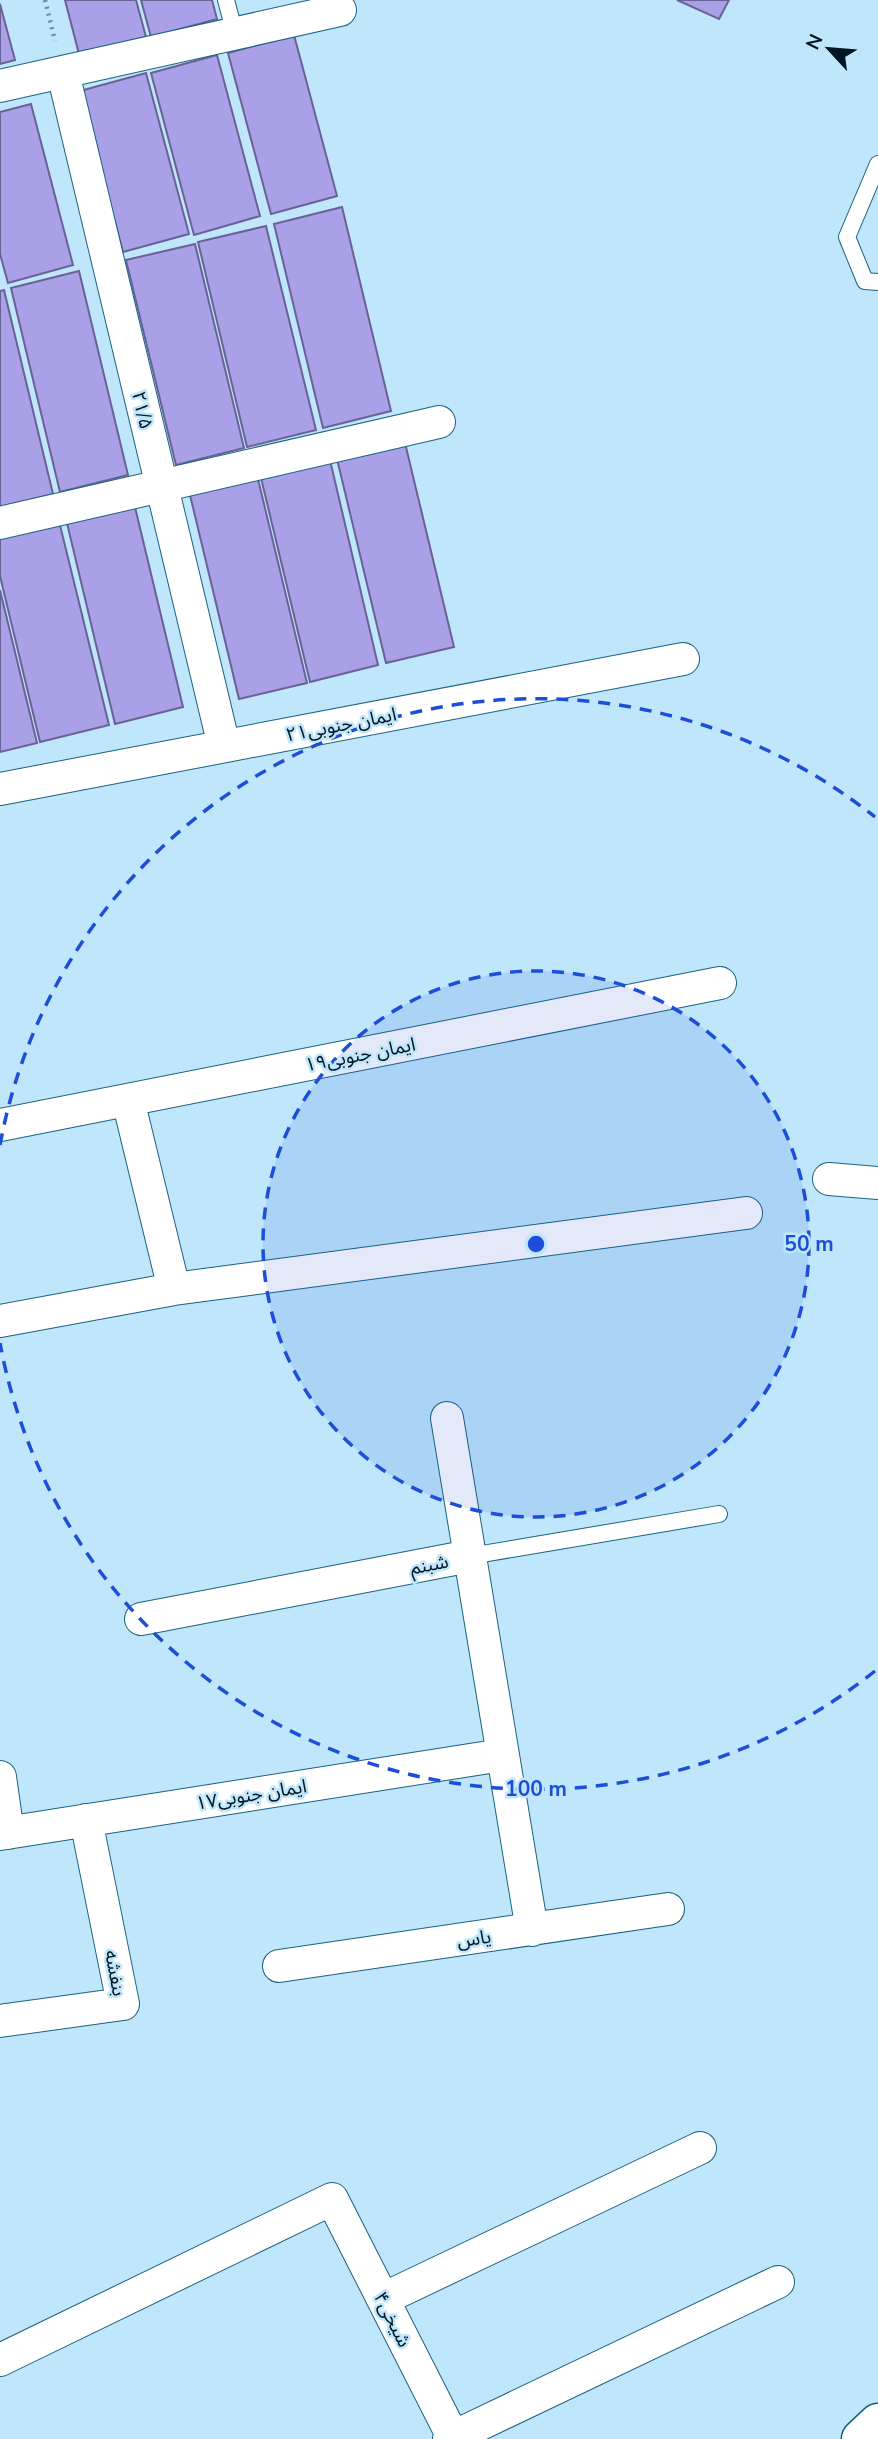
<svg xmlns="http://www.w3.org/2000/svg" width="878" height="2439" viewBox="0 0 878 2439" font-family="'Nunito Sans','Noto Sans Arabic',sans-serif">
<rect width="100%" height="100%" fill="#bfe6fa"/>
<path fill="#aaa0e7" stroke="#696297" stroke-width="2" d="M65 0H136L146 37 79 54Z
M141 0H212L217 19 151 37Z
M677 0H729L719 19Z
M0 4 15 60 0 64Z
M294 35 337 196 271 214 228 53Z
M217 55 260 216 194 235 151 73Z
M146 73 189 234 123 252 80 91Z
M31 104 73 265 8 283 0 254V112Z
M342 207 391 411 323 428 274 224Z
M266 226 316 430 247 447 198 242Z
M195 244 244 448 176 465 126 260Z
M79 271 128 475 60 492 11 288Z
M4 290 53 494 0 507V291Z
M405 443 454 647 386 663 337 459Z
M330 460 378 665 310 682 261 478Z
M258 479 307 683 239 699 190 495Z
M134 503 183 707 115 724 66 519Z
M59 521 109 725 40 742 0 576V536Z
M0 590 37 743 0 752Z"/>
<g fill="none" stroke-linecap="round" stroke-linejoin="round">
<defs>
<path id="lane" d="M226 0 235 34
M878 164 847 237 865 281 878 282
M470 1556 719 1514"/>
<path id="street" d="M63 73 224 746
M0 86 340 10
M0 523 439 422
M0 789 683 659
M128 1100 174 1289
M0 1125 720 983
M829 1179 878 1183
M0 1321 174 1289 746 1213
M447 1418 532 1930
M141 1619 470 1556
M0 1777 8 1833
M0 1834 502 1755
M279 1966 668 1909
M0 2021 123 2004 86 1820
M383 2299 700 2148
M0 2360 332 2199 454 2439
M449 2439 778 2282"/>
<path id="secondary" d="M861 2439 878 2423"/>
</defs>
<use href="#lane" stroke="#1a627f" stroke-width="18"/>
<use href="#street" stroke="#1a627f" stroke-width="34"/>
<use href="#secondary" stroke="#1a627f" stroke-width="41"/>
<path stroke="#6d8c9d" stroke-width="4.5" stroke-dasharray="2 5" stroke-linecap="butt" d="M45 0 55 41"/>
<use href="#lane" stroke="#fff" stroke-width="16"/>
<use href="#street" stroke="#fff" stroke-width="32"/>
<use href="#secondary" stroke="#fff" stroke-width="38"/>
</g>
<circle cx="536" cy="1244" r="273" fill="#1d4ed8" fill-opacity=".12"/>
<g fill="none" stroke="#1d4ed8" stroke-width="3.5" stroke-dasharray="12 9">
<circle cx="536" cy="1244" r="273"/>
<path d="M875 1671A545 545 0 0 1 0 1343M0 1145A545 545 0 0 1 875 817"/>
</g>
<g text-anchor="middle" stroke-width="5" stroke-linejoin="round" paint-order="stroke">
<g font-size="19" fill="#001622" stroke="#bfe6fa">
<text transform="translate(143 410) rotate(77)" y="7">۲۱/۵</text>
<text transform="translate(341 724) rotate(-11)" y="7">ایمان جنوبی۲۱</text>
<text transform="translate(360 1054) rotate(-11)" y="7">ایمان جنوبی۱۹</text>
<text transform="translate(429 1564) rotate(-11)" y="7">شبنم</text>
<text transform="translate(251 1794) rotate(-9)" y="7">ایمان جنوبی۱۷</text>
<text transform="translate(474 1938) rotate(-8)" y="7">یاس</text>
<text transform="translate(116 1973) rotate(79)" y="7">بنفشه</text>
<text transform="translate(393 2319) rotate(63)" y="7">شیخی۴</text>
</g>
</g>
<circle cx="536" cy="1244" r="10" fill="#1d4ed8" stroke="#bfe6fa" stroke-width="3.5"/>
<g font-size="21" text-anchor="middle" font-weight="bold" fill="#1d4ed8" stroke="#bfe6fa" stroke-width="5" stroke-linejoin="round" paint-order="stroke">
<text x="809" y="1251">50 m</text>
<text x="536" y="1796">100 m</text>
</g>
<g transform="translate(829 49) rotate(296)" stroke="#bfe6fa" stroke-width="5" paint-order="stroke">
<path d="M0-5L12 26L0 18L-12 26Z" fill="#001622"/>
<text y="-10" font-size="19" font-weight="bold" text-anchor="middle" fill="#001622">N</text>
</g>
</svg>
